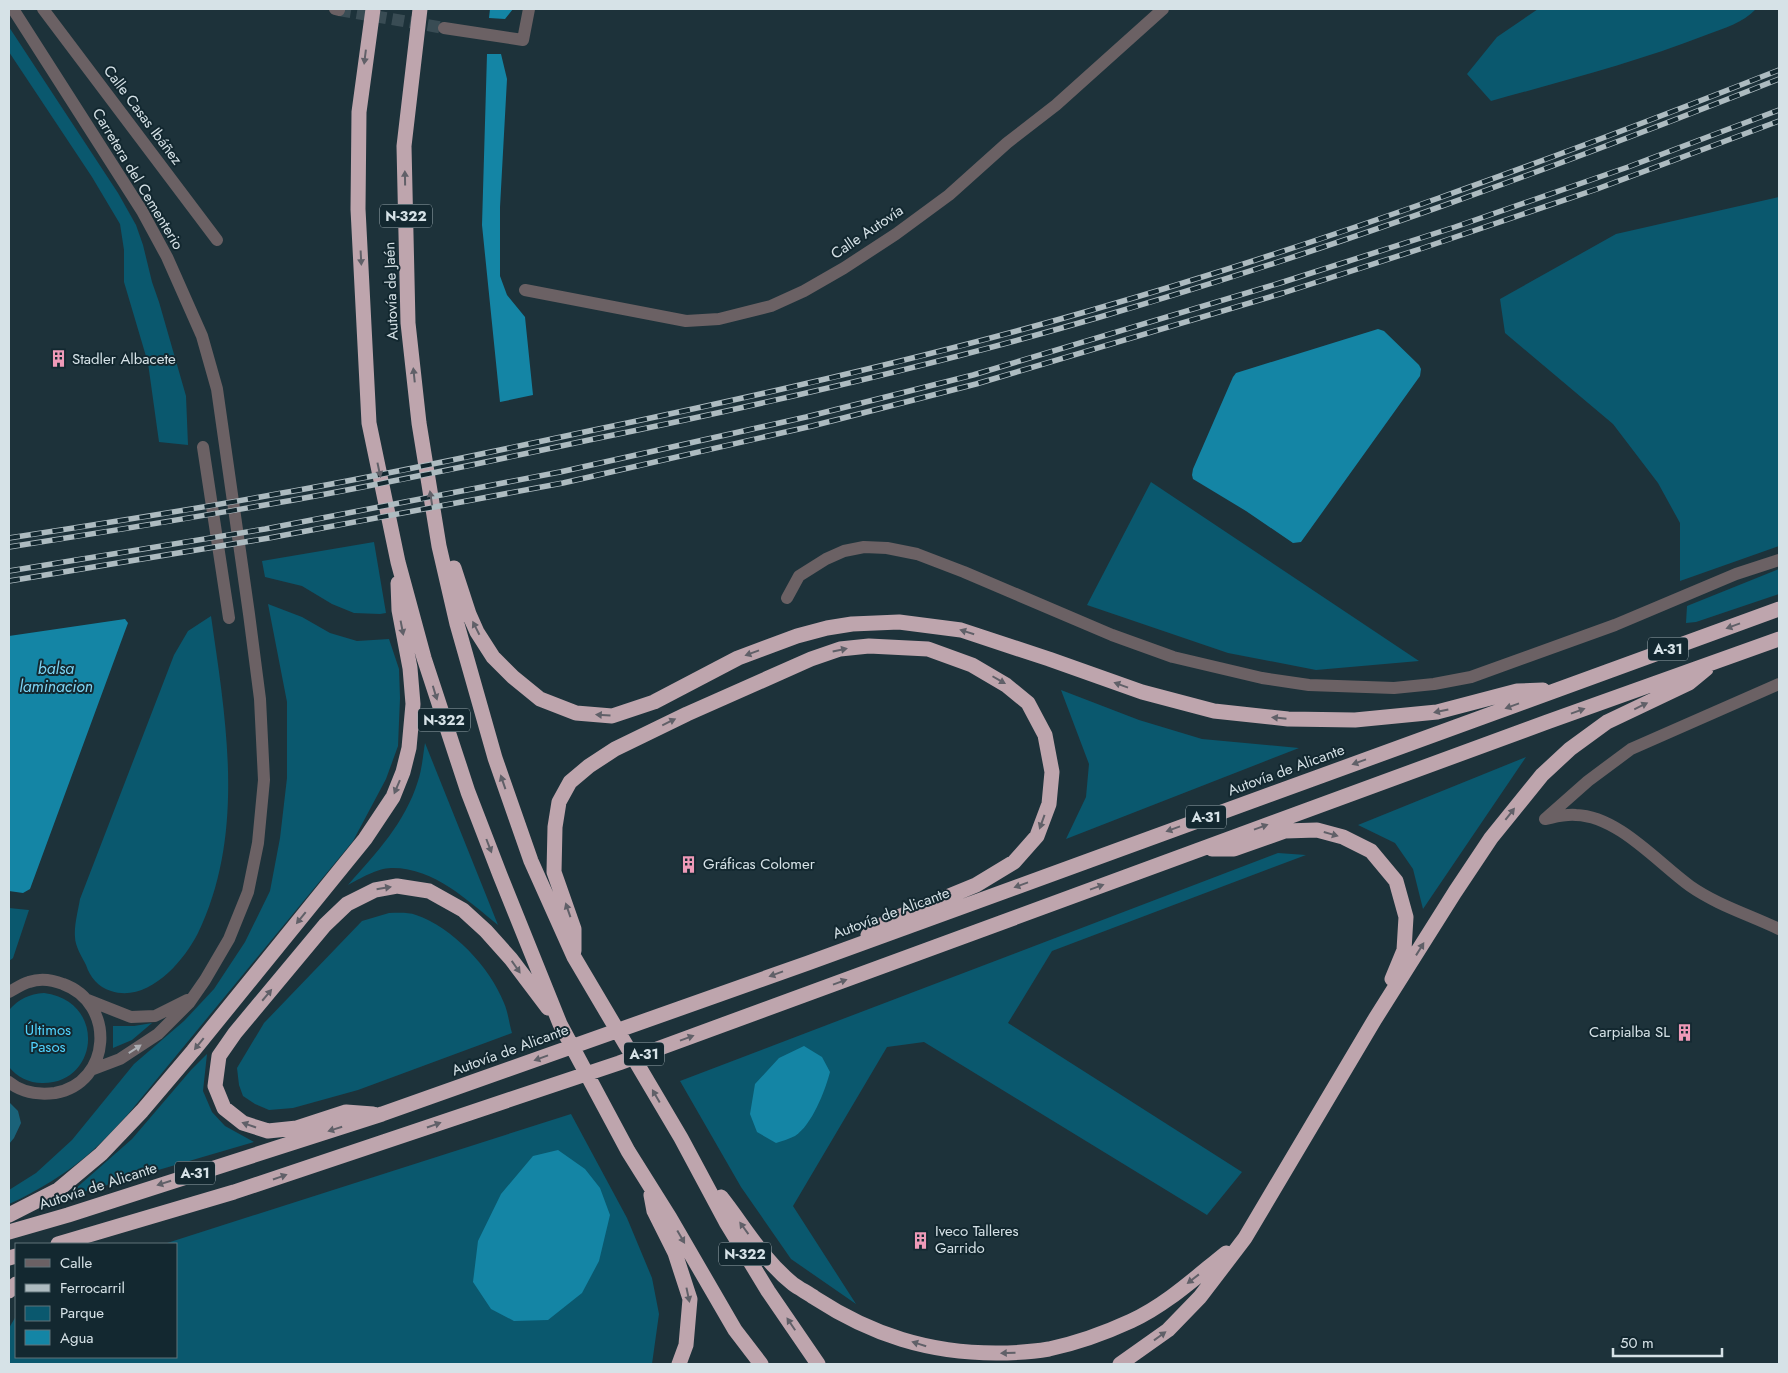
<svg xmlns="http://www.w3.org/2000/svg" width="1788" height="1373" viewBox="0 0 1788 1373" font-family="Jost,sans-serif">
<rect width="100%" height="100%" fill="#1d323a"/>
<path fill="#0a586e" d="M1538 9H1756C1743 23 1724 28 1706 35 1637 62 1563 81 1491 101L1467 74 1497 37Z
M9 27 118 193 136 225 143 245 152 282 159 302 186 396 188 445 159 442 148 363 124 282V250L120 224 92 177 9 52Z
M1779 197V546L1680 581V523L1658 483 1613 424 1505 333 1500 299 1616 234Z
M1151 482 1419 661 1316 670 1228 653 1087 605Z
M374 542 386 613 380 614 354 613 332 604 302 586 265 577 262 561Z
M1779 569V594L1696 622 1686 623 1687 606Z
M268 604 302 617 330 633 357 641 389 639 399 669 400 698 398 746 386 779 353 841 129 1113C117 1126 104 1140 91 1152 67 1173 38 1191 9 1204V1190L36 1173 72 1140 134 1064 184 1021 214 989 245 942 270 891 280 838 287 778V702Z
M211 616C226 720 246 833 198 933 183 963 147 1003 111 991 98 987 90 977 86 965 82 957 75 946 75 937 74 925 78 911 80 899L174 655 188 631Z
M1061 690 1139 720 1202 739 1299 748 1066 839 1086 797 1089 764Z
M425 743 498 925C467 900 433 867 391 868 378 868 359 879 348 885 377 852 405 823 418 781 422 769 423 755 425 743Z
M1526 757 1423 909 1413 869 1395 843 1358 825Z
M1278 853 1306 855 1052 951 1008 1023 1242 1172 1207 1215 924 1042 887 1047 793 1206 856 1304 791 1259 741 1187 680 1081Z
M9 908 29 910 13 958 9 961Z
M389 913C397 913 408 912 416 915 452 927 490 967 504 1003 508 1012 509 1023 512 1033L358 1090 293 1108 269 1110 255 1104 243 1096 239 1085 237 1068 264 1023 362 921Z
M44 993C107 1001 99 1084 42 1083 29 1083 17 1077 9 1067V1010C19 999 29 994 44 993Z
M152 1023 132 1040 113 1048V1026H134Z
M207 1054 203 1091 212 1112 225 1126 254 1142 66 1197 132 1139 191 1070Z
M571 1114 627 1218 652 1278 659 1314 652 1364H9V1328L16 1316V1357H176V1244H164Z"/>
<path fill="#1a6279" d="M9 1102 18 1111 21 1123 14 1138 9 1144Z"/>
<path fill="#1485a5" d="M490 9H513L505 19 489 18Z
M487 54H501L507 79 500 207V276L507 295 525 317 533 395 500 402 482 225Z
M1378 329 1384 331 1419 365 1421 369 1420 376 1301 542 1293 543 1246 511 1193 479 1192 475 1193 469 1233 377 1236 373Z
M125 619 128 623 125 631 30 889 23 893 9 891V636Z
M804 1046 822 1057 830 1072C825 1091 812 1125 795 1136 789 1139 782 1141 776 1143L757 1132 750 1114 755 1084 779 1058Z
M558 1150 585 1169 600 1188 610 1215 599 1261 582 1293 548 1320 514 1321 491 1309 473 1282 478 1241 501 1194 533 1156Z"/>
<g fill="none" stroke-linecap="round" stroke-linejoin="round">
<path stroke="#394c54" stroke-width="12" stroke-dasharray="12 6" stroke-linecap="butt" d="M339 10 444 28"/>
<path stroke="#6b6164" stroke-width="12" d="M13 9 142 211 167 257 202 336 217 389 249 614 260 699 264 780 258 843 248 892 229 939 205 980 189 1003 158 1034 120 1059 91 1070
M43 9 217 240
M335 9 339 10
M444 28 523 40 529 9
M525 290 686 321 719 319 771 306 804 291 844 268 896 234 949 195 1007 143 1056 105 1163 9
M203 447 229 618
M787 598 799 576 826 559 844 551 864 547 887 548 917 554 964 572 1112 635 1173 657 1262 678 1309 685 1394 688 1434 684 1471 677 1615 625 1736 574 1779 560
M1545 819 1588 781 1631 749 1779 684
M1545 819C1555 817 1565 814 1576 815 1618 816 1658 863 1690 886 1717 905 1750 915 1779 929
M9 992C15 989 22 984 29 982 40 978 53 980 63 984 116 1003 112 1083 55 1093 38 1095 22 1093 9 1082
M88 1000 131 1017 155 1016 187 1000"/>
<path stroke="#bea5ad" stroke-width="15" d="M373 9 359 112 358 209 369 423 398 562 424 658 468 792 500 875 560 1024 628 1151 670 1218 735 1330 761 1364
M420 9 404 146 408 323 419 423 439 546 457 624 495 758 531 861 574 957 681 1138 726 1222 768 1291 818 1364
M454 568 469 614 477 632 493 657 513 677 540 699 576 713 612 716 654 702 738 658 797 636 827 628 852 624 899 622 961 630 1049 659 1142 692 1214 711 1288 719 1355 720 1437 712 1517 691 1543 690
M1212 849H1234L1285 831 1317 830 1343 837 1371 851 1396 881 1406 917 1404 950 1392 979
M574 951V929L554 872 555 827 559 802 570 782 589 766 615 749 687 714 811 659 840 649 869 646 928 649 972 665 1006 685 1028 703 1045 735 1052 772 1049 804 1037 836 1014 862 976 885 886 922 868 935
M373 1114 346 1112 297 1128 268 1131 243 1123 224 1108 215 1086 219 1056 235 1033 325 925 347 904 375 890 397 886 429 891 463 910 486 931 511 959 548 1008
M651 1195 654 1211 675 1253 690 1299 686 1345 679 1364
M721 1197C744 1226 763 1260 793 1284 800 1289 808 1293 815 1298 872 1335 929 1353 996 1353 1014 1353 1032 1352 1049 1349 1077 1343 1105 1333 1131 1321 1166 1305 1196 1277 1226 1253
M9 1215 58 1190 101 1154 142 1111 193 1051 365 839 393 797 403 772 409 748 413 704 410 668 399 610 398 583
M9 1232 68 1215 382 1114 808 963 1779 609
M58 1244 234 1192 619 1063 1547 722 1779 639
M9 1258 16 1256
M9 1291 16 1284
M1120 1364 1168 1330 1200 1297 1245 1238 1375 1019 1455 892 1491 838 1542 775 1570 749 1607 722 1689 683 1706 669"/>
<defs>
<path id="rail" d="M9 538C100 524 191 510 282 493 385 475 487 453 589 431 758 396 926 358 1092 310 1325 243 1553 159 1779 70
M9 547C100 533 191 518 282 502 385 484 487 462 589 440 761 405 932 366 1100 317 1331 250 1556 167 1779 79
M9 571 265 529 560 472 806 417 973 375 1280 283 1455 227 1628 167 1779 110
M9 581 269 538 563 483 812 426 976 384 1283 293 1423 248 1597 189 1779 121"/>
</defs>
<use href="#rail" stroke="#adbbc0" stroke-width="5.5"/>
<use href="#rail" stroke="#132830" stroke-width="4" stroke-dasharray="11" stroke-linecap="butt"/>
</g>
<defs><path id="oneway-solid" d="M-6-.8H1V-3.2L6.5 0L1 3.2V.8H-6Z" transform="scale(1.25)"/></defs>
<g fill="#606068">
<use href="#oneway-solid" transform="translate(365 57) rotate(97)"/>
<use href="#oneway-solid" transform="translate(405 178) rotate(-91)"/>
<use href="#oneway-solid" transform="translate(361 258) rotate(87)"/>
<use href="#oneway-solid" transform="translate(414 375) rotate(-96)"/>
<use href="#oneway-solid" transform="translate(379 470) rotate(78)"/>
<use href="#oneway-solid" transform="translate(431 498) rotate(-99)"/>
<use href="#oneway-solid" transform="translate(1733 626) rotate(160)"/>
<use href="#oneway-solid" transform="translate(402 628) rotate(79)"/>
<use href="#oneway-solid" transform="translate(476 628) rotate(-117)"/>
<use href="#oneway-solid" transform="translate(967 632) rotate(-163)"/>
<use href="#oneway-solid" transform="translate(840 650) rotate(-12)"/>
<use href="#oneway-solid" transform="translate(752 653) rotate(160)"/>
<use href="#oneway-solid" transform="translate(999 680) rotate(30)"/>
<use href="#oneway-solid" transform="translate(1121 685) rotate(-160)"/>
<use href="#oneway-solid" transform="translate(435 693) rotate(73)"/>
<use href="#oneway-solid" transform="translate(1512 706) rotate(160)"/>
<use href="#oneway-solid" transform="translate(1641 706) rotate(-26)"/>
<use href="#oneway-solid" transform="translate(1441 711) rotate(168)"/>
<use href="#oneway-solid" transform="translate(1578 711) rotate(-20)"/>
<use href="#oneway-solid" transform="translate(603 715) rotate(-176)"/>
<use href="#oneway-solid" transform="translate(1279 718) rotate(-174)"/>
<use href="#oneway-solid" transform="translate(669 722) rotate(-26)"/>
<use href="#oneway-solid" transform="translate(1359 762) rotate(160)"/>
<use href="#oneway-solid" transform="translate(503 782) rotate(-109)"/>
<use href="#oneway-solid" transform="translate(397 787) rotate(113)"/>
<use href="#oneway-solid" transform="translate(1510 814) rotate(-52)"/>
<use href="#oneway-solid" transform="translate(1042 822) rotate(110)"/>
<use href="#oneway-solid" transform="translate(1261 827) rotate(-20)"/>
<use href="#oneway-solid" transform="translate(1173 829) rotate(160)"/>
<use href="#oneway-solid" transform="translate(1331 834) rotate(16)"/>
<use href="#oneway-solid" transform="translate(489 846) rotate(69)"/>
<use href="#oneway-solid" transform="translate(1021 885) rotate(160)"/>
<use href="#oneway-solid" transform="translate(1097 887) rotate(-20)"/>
<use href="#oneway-solid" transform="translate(384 888) rotate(-9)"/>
<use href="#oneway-solid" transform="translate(568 910) rotate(-109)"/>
<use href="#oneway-solid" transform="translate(301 918) rotate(129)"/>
<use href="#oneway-solid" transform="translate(1420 949) rotate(-58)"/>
<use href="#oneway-solid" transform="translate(516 967) rotate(55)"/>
<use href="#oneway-solid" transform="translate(776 974) rotate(160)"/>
<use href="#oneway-solid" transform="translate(840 982) rotate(-20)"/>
<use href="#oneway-solid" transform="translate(267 995) rotate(-50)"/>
<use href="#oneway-solid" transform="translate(687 1038) rotate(-20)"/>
<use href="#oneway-solid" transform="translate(199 1044) rotate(129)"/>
<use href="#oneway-solid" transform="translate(541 1058) rotate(160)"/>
<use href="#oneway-solid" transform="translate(656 1096) rotate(-120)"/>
<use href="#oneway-solid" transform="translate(249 1125) rotate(-161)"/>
<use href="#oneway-solid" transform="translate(434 1125) rotate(-19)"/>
<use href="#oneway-solid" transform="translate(335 1129) rotate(163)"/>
<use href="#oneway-solid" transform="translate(280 1177) rotate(-19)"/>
<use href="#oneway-solid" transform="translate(164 1183) rotate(162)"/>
<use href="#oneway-solid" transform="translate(744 1228) rotate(-126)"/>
<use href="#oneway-solid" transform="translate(681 1237) rotate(60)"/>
<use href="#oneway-solid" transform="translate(1193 1279) rotate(142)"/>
<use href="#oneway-solid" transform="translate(688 1295) rotate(78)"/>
<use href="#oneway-solid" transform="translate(791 1324) rotate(-124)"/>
<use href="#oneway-solid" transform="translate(1160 1336) rotate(-36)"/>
<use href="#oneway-solid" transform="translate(919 1344) rotate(-163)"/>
<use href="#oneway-solid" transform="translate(1008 1353) rotate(178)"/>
</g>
<use fill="#abaeb3" href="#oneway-solid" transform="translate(135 1049) rotate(-33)"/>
<defs>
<symbol id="building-bare" viewBox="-9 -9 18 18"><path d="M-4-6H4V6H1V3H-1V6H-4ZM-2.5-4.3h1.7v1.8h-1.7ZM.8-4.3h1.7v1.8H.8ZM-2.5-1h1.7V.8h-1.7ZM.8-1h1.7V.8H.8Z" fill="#ef9ab8" stroke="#132830" stroke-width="2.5" paint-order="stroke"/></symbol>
</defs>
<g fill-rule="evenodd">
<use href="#building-bare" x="46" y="346" width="25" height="25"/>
<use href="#building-bare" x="676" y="852" width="25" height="25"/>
<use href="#building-bare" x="1672" y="1020" width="25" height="25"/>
<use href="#building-bare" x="908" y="1228" width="25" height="25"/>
</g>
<g text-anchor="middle" stroke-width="4" stroke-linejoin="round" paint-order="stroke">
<g fill="#132830" stroke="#9caab0" stroke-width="1">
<rect x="380" y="204.5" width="52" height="23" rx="4"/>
<rect x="1648" y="637.5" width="40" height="23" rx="4"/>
<rect x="418" y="708.5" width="52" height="23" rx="4"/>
<rect x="1186" y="805.5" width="40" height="23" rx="4"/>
<rect x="624" y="1042.5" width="40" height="23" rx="4"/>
<rect x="175" y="1161.5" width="40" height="23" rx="4"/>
<rect x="719" y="1242.5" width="52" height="23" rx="4"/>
</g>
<g font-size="14" font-weight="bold" fill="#d6e2e7">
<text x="406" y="221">N-322</text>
<text x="1668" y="654">A-31</text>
<text x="444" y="725">N-322</text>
<text x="1206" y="822">A-31</text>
<text x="644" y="1059">A-31</text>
<text x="195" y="1178">A-31</text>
<text x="745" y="1259">N-322</text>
</g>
<g font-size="15" fill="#d6e2e7" stroke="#132830">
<text transform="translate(143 115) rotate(53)" y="5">Calle Casas Ibáñez</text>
<text transform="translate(138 179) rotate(59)" y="5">Carretera del Cementerio</text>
<text transform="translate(867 232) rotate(-34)" y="5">Calle Autovía</text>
<text transform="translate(391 291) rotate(-92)" y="5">Autovía de Jaén</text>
<text transform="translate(1286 770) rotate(-20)" y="5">Autovía de Alicante</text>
<text transform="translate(891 913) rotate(-20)" y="5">Autovía de Alicante</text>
<text transform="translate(510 1050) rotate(-20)" y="5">Autovía de Alicante</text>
<text transform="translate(98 1186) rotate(-18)" y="5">Autovía de Alicante</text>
</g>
<g font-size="15" fill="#d6e2e7" stroke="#132830" text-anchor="start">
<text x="72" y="364">Stadler Albacete</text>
<text x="703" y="869">Gráficas Colomer</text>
<text x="1670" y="1037" text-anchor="end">Carpialba SL</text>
<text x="935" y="1236">Iveco Talleres<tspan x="935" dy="17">Garrido</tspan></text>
</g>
<g font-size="15" fill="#51d3fe" stroke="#132830">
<text x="48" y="1035">Últimos<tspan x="48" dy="17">Pasos</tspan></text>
</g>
<g font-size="16" font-style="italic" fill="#7ed6f5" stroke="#132830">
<text x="56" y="674">balsa<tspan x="56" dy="18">laminacion</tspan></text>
</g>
</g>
<rect width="1788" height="1373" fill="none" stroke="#d6e2e7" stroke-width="20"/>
<rect x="15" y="1243" width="162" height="115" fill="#132830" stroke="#617279"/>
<rect x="25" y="1259" width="25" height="8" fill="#6b6164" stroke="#617279"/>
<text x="60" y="1268" font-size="15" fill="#d6e2e7">Calle</text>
<rect x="25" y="1284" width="25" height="8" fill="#adbbc0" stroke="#617279"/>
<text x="60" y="1293" font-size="15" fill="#d6e2e7">Ferrocarril</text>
<rect x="25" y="1306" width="25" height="15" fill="#0a586e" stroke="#617279"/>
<text x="60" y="1318" font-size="15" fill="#d6e2e7">Parque</text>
<rect x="25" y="1330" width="25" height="15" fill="#1485a5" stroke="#617279"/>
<text x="60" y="1343" font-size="15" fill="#d6e2e7">Agua</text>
<path d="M1613 1348v8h109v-8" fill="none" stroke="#d6e2e7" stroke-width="2.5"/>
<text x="1620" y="1348" font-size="15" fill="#d6e2e7" stroke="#132830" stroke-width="4" paint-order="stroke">50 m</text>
</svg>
